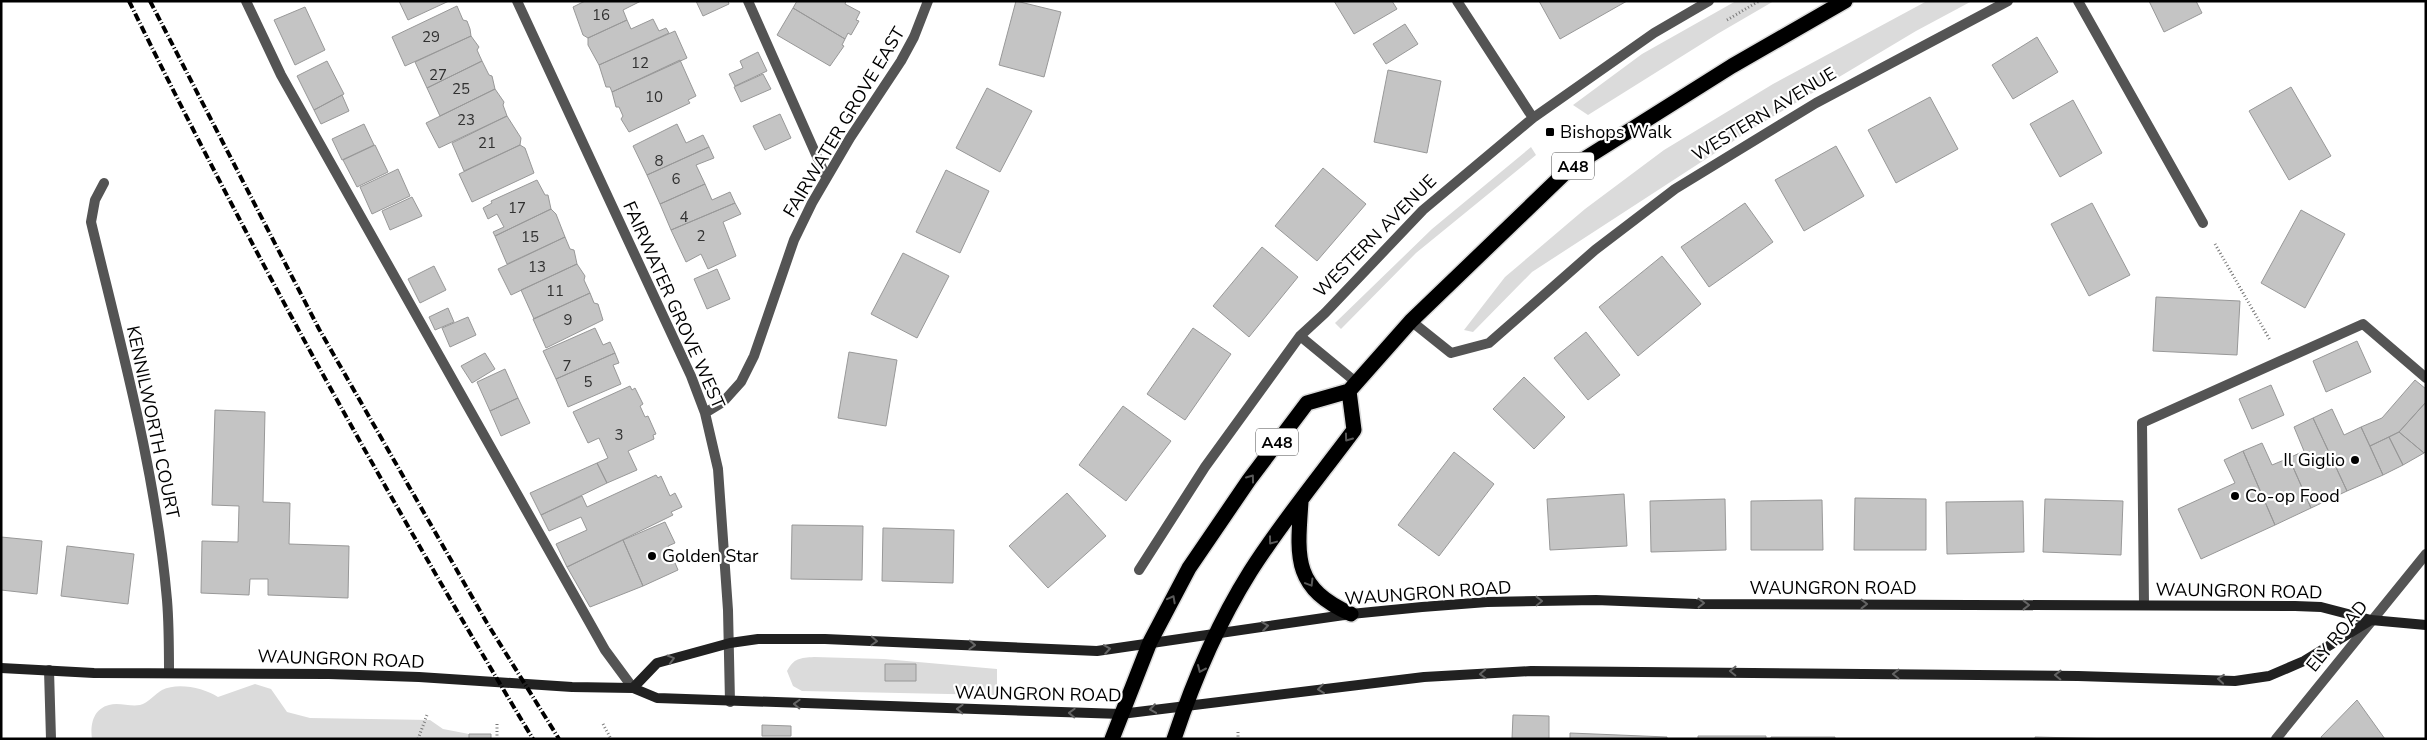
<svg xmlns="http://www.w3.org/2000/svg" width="2427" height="740" viewBox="0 0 2427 740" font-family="'Nunito Sans',sans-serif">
<rect width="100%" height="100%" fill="#fff"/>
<path fill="#dbdbdb" d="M1736 1H1774L1719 33 1588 115 1573 105 1642 54Z
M1927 1H1972L1916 31 1752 129 1532 272 1473 332 1464 330 1505 277 1585 209 1664 150 1773 84Z
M1531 147 1536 155 1416 253 1341 329 1335 323 1432 229Z
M814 657 884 659 997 669V695L802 691 793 686 787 671C794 658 800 658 814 657Z
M255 684 271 689 287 712 310 718 430 720 443 729 469 734V739H92C90 725 93 709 109 705 119 702 130 707 140 705 148 703 155 694 162 690 178 682 204 688 218 697Z"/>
<path fill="#c4c4c4" stroke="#989898" d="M399 1H449L408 20Z
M585 1H641L623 10 627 20 588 38 583 35 573 7Z
M696 1H728L729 4 703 16Z
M797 1H846L845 4 860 12 856 20 859 21 851 35 848 33 845 39 793 8Z
M1016 1 1061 12 1044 77 999 65Z
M1334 1H1392L1397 9 1354 34Z
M1539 1H1627L1560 39Z
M2149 1H2196L2202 13 2164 32Z
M457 6 463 20 467 21 470 29 471 36 405 66 392 37Z
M305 7 325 50 295 65 274 20Z
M793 8 845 39 842 45 844 46 830 66 777 35Z
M653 19 659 31 666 28 669 33 599 65 588 45V38L627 20 631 29Z
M1405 24 1418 44 1386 64 1373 44Z
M675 31 687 58 612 92 610 87H606L599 65Z
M471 36 479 47 477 50 482 61 427 88 415 62Z
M2037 37 2058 72 2013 99 1992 65Z
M758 52 767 71 735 86 729 74 743 68 740 61Z
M680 60 696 96 688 100 690 103 629 132 621 119 623 116 619 107H616L612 92Z
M327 61 344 94 314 110 297 76Z
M482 61 489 75 492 76 495 89 440 116 427 88Z
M1388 70 1441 81 1427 153 1374 142Z
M763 74 771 89 741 102 734 87Z
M2291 87 2331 156 2289 180 2249 111Z
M987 88 1032 111 1000 172 956 148Z
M495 89 504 102 503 105 507 116 439 148 426 123Z
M342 95 349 111 321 124 314 110Z
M1930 97 1958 149 1896 183 1868 130Z
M2073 100 2102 153 2060 177 2030 124Z
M780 114 791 138 765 150 753 126Z
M507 116 521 138 520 145 464 171 452 143Z
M364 124 374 145 342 160 332 139Z
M677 124 686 143 703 135 709 147 647 175 633 146Z
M375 145 388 172 357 187 343 160Z
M520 145 525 148 534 173 472 202 459 174Z
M1836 146 1864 196 1804 231 1775 180Z
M709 147 714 158 696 165 705 184 660 204 647 175Z
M1323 168 1366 204 1317 261 1275 226Z
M398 169 410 196 372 214 360 187Z
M946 170 989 191 960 253 916 232Z
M537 180 545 195H548L551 209 495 236 493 232 504 227 497 214 488 219 483 208 492 203 491 201Z
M705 184 712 200 730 192 735 203 671 230 660 204Z
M412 197 422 216 390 230 382 211Z
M735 203 741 214 723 222 736 256 708 269 701 254 686 262 671 230Z
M1745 203 1773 242 1709 287 1681 247Z
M2092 203 2130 275 2089 296 2051 224Z
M551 209 556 214 565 237 507 264 495 236Z
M2301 210 2345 234 2305 308 2261 283Z
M565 237 570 249 574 250 577 264 511 295 498 269Z
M1262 247 1298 277 1249 337 1213 306Z
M903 253 949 276 917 338 871 314Z
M1662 256 1701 304 1638 356 1599 307Z
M577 264 585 276 584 280 590 293 534 319 521 290Z
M434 266 446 290 420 303 408 279Z
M717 269 730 299 707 309 694 279Z
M590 293 594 303 598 304 603 320 546 348 533 319Z
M2156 297 2240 301 2237 355 2153 351Z
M448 308 454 322 435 330 429 317Z
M468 317 476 335 450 347 442 328Z
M595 328 603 345 610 342 615 353 556 379 543 351Z
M1193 328 1231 354 1185 420 1147 394Z
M1586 332 1620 375 1588 400 1554 358Z
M2357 341 2371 372 2326 392 2313 361Z
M849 352 897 360 886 426 838 418Z
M485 353 495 369 472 383 461 366Z
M615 353 619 363 613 365 621 384 568 407 556 379Z
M505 369 518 398 490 411 477 382Z
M1524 377 1565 417 1534 449 1493 409Z
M2415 380 2426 389V402L2399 432 2370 446 2361 427 2382 418Z
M2271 385 2284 415 2252 429 2239 399Z
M630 386 632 390 635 388 643 404 640 406 645 417 648 416 656 434 653 435 654 439 628 451 637 470 607 483 597 463 608 458 599 438 588 443 573 412Z
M518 398 530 423 501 436 490 411Z
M2426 402V451L2424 453 2399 432Z
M1123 406 1171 441 1126 501 1079 465Z
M2332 409 2344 435 2361 427 2383 475 2347 491 2313 418Z
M215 410 265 412 263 502 290 503 289 544 349 546 348 598 268 595V579H250L249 595 201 593 202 541 238 542 239 506 212 505Z
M2313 418 2347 491 2311 508 2289 458 2304 451 2294 427Z
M2399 432 2424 453 2403 465 2389 437Z
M2389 437 2403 465 2383 475 2370 446Z
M2262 443 2272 465 2289 458 2311 508 2275 525 2243 451Z
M2243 451 2275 525 2201 559 2178 509 2235 483 2224 460Z
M1454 452 1494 484 1439 556 1398 525Z
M597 463 607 483 541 515 530 493Z
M656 475 658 478 661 476 670 496 675 493 682 507 671 512 673 515 567 567 556 544 587 530 581 517 549 531 541 515 582 496 587 507Z
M1067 493 1106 536 1048 588 1009 546Z
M1624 494 1627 546 1550 550 1547 499Z
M1855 498 1926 499V550H1854Z
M1725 499 1726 550 1651 552 1650 501Z
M2045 499 2123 501 2121 555 2043 552Z
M1822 500 1823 550H1751V501Z
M2023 501 2024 552 1947 554 1946 502Z
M665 522 675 543 668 546 678 570 643 586 623 540Z
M792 525 863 526 862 580 791 579Z
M883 528 954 530 953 583 882 581Z
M1 537 42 541 37 594 1 590Z
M623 540 643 586 590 607 567 567Z
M67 546 134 554 128 604 61 596Z
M885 664H916V681H885Z
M2357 700 2385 739H2322L2321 737Z
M1513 715 1549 716V739H1512Z
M762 725 791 726V736H762Z
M1570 733 1667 737V739H1570Z
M469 734H491V739H469Z
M1698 736H1766V739H1698Z
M1771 737H1835V739H1771Z
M2035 737 2117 739H2035Z"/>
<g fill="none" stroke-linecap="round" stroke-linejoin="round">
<defs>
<path id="highway" d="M1301 502C1297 558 1293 588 1351 614
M1112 739 1150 642 1189 568 1249 480 1307 403 1349 391 1411 321 1570 168 1732 66 1845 1
M1174 739C1193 682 1218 623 1250 572 1281 523 1319 477 1354 430L1349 391"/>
</defs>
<use href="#highway" stroke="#dbdbdb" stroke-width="18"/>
<path stroke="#767676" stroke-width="3" stroke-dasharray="1 2.5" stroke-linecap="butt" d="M1727 20 1759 1
M2215 244 2270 340
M603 724 611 739
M1238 732V739
M418 739 427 715
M497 739V723"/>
<path stroke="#545454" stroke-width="10" d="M246 1 281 75 605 650 633 688
M748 1 826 177
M2144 605 2142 423 2363 324 2426 378"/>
<path stroke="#545454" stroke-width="10" d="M517 1 691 376 705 413 718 469 728 610 730 702
M1457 1 1533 118
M2078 1 2203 223
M104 183 95 200 91 222C121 347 156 472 167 600 169 624 169 648 169 672
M1411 321 1451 353 1489 343 1595 250 1675 189 1816 103 2008 1
M1300 336 1357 383
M705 413 723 402 741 382 754 356 794 240 812 203 850 138 901 61 914 37 928 1
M1139 570 1205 467 1300 336 1325 313 1423 210 1533 118 1654 33 1709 1
M49 670 51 739
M2276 739 2426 554"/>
<path stroke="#212121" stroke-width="10" d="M1 668 94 673 329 674 419 677 572 687 633 688 657 698 1121 714 1424 677 1531 671 2078 676 2235 681 2269 676 2304 661 2371 620
M633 688 657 663 730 643 758 639H825L1097 651 1351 614 1422 607 1487 602 1596 600 1696 604 2295 606 2321 607 2371 620 2426 625"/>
<use href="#highway" stroke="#000" stroke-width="15"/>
<path stroke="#000" stroke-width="4" stroke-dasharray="8 2.5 1 2.5" stroke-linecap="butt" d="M129 1C252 253 388 498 533 739
M150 1 319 329 487 623 559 739"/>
</g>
<defs><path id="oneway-chevron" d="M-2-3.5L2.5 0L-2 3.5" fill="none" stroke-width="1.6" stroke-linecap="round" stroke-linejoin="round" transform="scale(1.25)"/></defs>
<g stroke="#595959">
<use href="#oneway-chevron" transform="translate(1348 438) rotate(126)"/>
<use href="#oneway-chevron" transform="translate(1251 478) rotate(-54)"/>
<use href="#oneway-chevron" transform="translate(1272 541) rotate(127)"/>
<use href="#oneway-chevron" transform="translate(1310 583) rotate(59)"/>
<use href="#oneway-chevron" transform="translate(1172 599) rotate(-62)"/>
<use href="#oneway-chevron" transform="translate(1201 669) rotate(114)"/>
</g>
<g stroke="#646464">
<use href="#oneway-chevron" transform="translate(1539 601) rotate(-1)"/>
<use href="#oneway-chevron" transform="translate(1701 603)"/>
<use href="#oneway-chevron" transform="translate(1864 604)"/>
<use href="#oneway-chevron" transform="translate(2026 605)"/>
<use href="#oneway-chevron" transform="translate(1265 626) rotate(-8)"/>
<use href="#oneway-chevron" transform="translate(874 641) rotate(3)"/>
<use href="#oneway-chevron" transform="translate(972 645) rotate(2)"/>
<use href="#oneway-chevron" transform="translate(1107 649) rotate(-9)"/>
<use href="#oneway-chevron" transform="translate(671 659) rotate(-16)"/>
<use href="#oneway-chevron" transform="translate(1733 671) rotate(-179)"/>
<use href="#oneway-chevron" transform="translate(1483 674) rotate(177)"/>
<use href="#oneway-chevron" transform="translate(1896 674) rotate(-179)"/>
<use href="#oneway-chevron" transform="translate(2058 675) rotate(-179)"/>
<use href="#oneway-chevron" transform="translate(2221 679) rotate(-175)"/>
<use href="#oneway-chevron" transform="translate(1321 689) rotate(173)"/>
<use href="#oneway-chevron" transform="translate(797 704) rotate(-178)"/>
<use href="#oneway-chevron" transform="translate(960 709) rotate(-178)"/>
<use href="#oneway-chevron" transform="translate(1153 709) rotate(172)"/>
<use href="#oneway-chevron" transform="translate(1072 713) rotate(-178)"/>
</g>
<g fill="#000" stroke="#fff" stroke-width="2">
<rect x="1545" y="127" width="10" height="10" rx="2.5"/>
<circle cx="2355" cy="460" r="5"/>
<circle cx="2235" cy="496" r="5"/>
<circle cx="652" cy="556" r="5"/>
</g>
<g text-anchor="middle" stroke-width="4.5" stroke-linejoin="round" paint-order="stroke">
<g font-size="15" fill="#313131">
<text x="601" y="20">16</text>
<text x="431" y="42">29</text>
<text x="640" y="68">12</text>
<text x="438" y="80">27</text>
<text x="461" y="94">25</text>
<text x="654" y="102">10</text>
<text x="466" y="125">23</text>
<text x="487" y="148">21</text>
<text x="659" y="166">8</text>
<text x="676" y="184">6</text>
<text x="517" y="213">17</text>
<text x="684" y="222">4</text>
<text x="701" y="241">2</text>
<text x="530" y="242">15</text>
<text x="537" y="272">13</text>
<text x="555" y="296">11</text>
<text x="568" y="325">9</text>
<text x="567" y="371">7</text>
<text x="588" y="387">5</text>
<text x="619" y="440">3</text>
</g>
<g fill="#fff" stroke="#4c4c4c" stroke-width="1">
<rect x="1552" y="152.5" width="42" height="27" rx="4"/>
<rect x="1256" y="428.5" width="42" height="27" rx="4"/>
</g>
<g font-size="16" font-weight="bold" fill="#000">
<text x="1573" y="172">A48</text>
<text x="1277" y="448">A48</text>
</g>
<g font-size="18" fill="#000" stroke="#fff">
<text transform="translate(1764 114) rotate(-31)" y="6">WESTERN AVENUE</text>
<text transform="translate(844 122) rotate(-59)" y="6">FAIRWATER GROVE EAST</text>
<text transform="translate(1375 236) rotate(-45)" y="6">WESTERN AVENUE</text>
<text transform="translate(674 305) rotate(66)" y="6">FAIRWATER GROVE WEST</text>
<text transform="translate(153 422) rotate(78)" y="6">KENNILWORTH COURT</text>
<text x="1833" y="594">WAUNGRON ROAD</text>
<text transform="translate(2239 591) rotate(1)" y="6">WAUNGRON ROAD</text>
<text transform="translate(1428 593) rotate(-4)" y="6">WAUNGRON ROAD</text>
<text transform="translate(2337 636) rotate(-51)" y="6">ELY ROAD</text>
<text transform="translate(341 659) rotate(2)" y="6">WAUNGRON ROAD</text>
<text transform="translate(1038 694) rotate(1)" y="6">WAUNGRON ROAD</text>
</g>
<g font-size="18" fill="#000" stroke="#fff" text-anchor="start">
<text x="1560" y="138">Bishops Walk</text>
<text x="2345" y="466" text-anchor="end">Il Giglio</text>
<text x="2245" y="502">Co-op Food</text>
<text x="662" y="562">Golden Star</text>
</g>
</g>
<rect width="2427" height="740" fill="none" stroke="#000000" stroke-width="5"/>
</svg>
